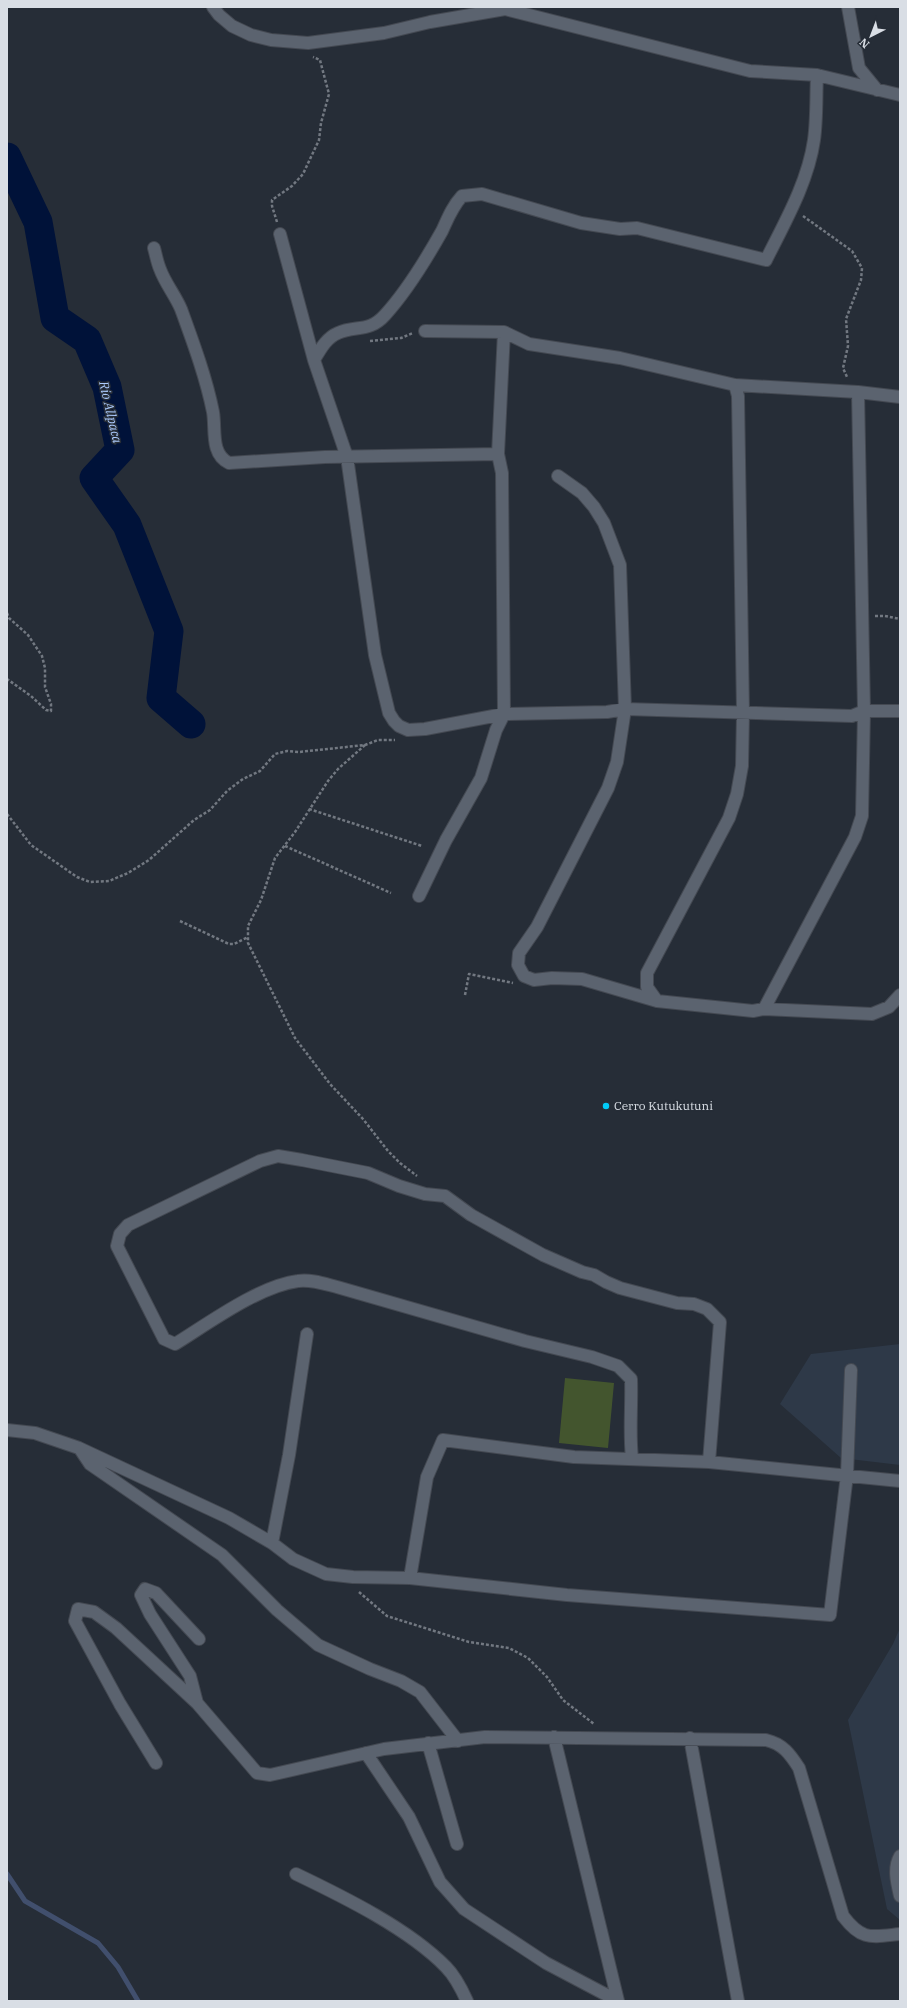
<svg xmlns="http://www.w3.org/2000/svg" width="907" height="2008" viewBox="0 0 907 2008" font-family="'IBM Plex Serif',serif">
<rect width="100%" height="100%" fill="#262d37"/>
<path fill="#2e3948" d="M900 1344V1465L841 1458 780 1404 811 1354Z
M900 1628V1920L887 1909 848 1720 893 1644Z"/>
<path fill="#43552e" d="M565 1378 614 1383 608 1448 559 1443Z"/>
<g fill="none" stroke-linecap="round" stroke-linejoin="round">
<path stroke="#414f6d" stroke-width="5" d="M7 1874 25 1901 98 1943 118 1967 138 2001"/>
<path stroke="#001239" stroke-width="29" d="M7 157 38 222 55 318 87 340 107 387 120 450 94 478 127 525 169 631 161 698 191 724"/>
<defs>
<path id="minor" d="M213 7 219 15 232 26 251 35 271 40 308 43 384 33 430 22 505 9 750 71 817 75 900 95
M848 7 859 68 877 90
M280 234 314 360 347 457 375 655 389 713 394 721 399 726 408 730 425 729 504 714 607 712 625 709 852 716 864 711H900
M154 248C156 255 157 262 160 269 165 283 175 295 181 309 193 342 206 377 213 412 216 429 210 454 229 463L325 457 498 454
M425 331 504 332 529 344 620 358 735 385 858 392 900 397
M314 360C320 350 326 338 338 333 355 325 369 333 385 315 405 293 428 256 442 231 448 218 452 207 462 196L482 194 581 223 620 229 637 228 766 260C785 222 808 182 814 140 817 119 816 96 817 75
M558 476 582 493 594 507 604 523 620 565 625 709 617 762 608 788 537 927 519 953 518 965 524 976 534 980 552 978 582 979 657 1001 753 1011 764 1009 872 1014 889 1007 900 995
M419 896 446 840 481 778 496 730 504 714 502 473 498 454 504 332
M657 1001 647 987V973L729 818 737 794 742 766 743 713 738 396 735 385
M764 1009 855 837 862 816 864 711 858 392
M7 1430 35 1433 79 1448 229 1518 272 1543 293 1559 326 1574 353 1577 410 1578 567 1595 830 1615 847 1475 851 1370
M80 1449 90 1464 222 1555 277 1610 318 1645 370 1669 401 1681 420 1692 458 1741
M632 1458C629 1432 632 1406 631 1379L618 1366 592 1357 525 1341 337 1287C325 1284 311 1279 298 1281 259 1286 209 1323 175 1344L164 1339 117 1246 120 1234 128 1225 260 1161 278 1156 302 1160 368 1173 399 1186 425 1194 445 1196 471 1215 543 1255 582 1272 594 1275 606 1282 620 1288 677 1303 694 1304 707 1309 720 1322 709 1462
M272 1543 289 1455 307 1334
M410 1578 427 1477 443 1440 574 1457 709 1462 900 1481
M197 1703 190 1676 150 1614 141 1595 145 1589 156 1593 199 1639
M554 1737 618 2001
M690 1738 738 2001
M428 1743 457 1844
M366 1753 409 1817 440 1882 464 1909 546 1963 618 2001
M156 1763 120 1704 75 1621 78 1609 94 1612 116 1628 197 1703 257 1773 270 1775 384 1749 485 1737 766 1740C783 1744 790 1754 799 1768L843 1916C862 1941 871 1937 900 1934
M900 1856C893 1868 897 1883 900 1896
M296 1874C344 1897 409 1929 446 1967 455 1976 462 1990 467 2001"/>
</defs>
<use href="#minor" stroke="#444952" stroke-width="14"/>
<path stroke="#727881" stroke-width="2.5" stroke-dasharray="3 2" stroke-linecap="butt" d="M803 216 852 251 862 268 861 280 846 319 848 346 843 368 847 377
M277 222 272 206V200L292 186 303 174 319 140 321 123 329 94 321 64 320 60 313 57
M370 341 401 338 413 333
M7 613 9 618 28 635 42 656 45 668V687L51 704V711L46 710 31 696 7 679
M875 616H885L900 619
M365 745 338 769 328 781 295 832 275 858 261 900 248 926V943L295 1038 330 1084 363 1119 388 1151 400 1163 417 1176
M309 809 422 846
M7 814 31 845 77 877 90 882 109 881 128 873 149 860 194 820 210 810 227 791 243 779 260 771 275 754 287 751 299 752 365 745 378 740H395
M285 846 391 893
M180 921 229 944H234L248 937
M465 995 469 974 513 983
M359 1592 387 1616 469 1642 509 1648 528 1658 547 1677 563 1700 594 1724"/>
<use href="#minor" stroke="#5b636f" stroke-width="12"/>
</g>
<circle fill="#00cbf8" stroke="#262d37" stroke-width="1.5" cx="606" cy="1106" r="4"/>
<g text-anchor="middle" stroke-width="3" stroke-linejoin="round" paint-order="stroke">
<g font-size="12" fill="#d9dee5" stroke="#262d37" text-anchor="start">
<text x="614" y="1110">Cerro Kutukutuni</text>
</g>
<g font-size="13" font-style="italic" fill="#abcafd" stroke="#262d37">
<text transform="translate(111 412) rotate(77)" y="5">Río Allpaca</text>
</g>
</g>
<rect width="907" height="2008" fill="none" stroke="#d9dee5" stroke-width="16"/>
<g transform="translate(871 36) rotate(222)" stroke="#262d37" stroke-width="3" paint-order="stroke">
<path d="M0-3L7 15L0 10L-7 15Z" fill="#d9dee5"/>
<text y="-6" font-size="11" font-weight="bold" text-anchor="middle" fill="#d9dee5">N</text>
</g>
</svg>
